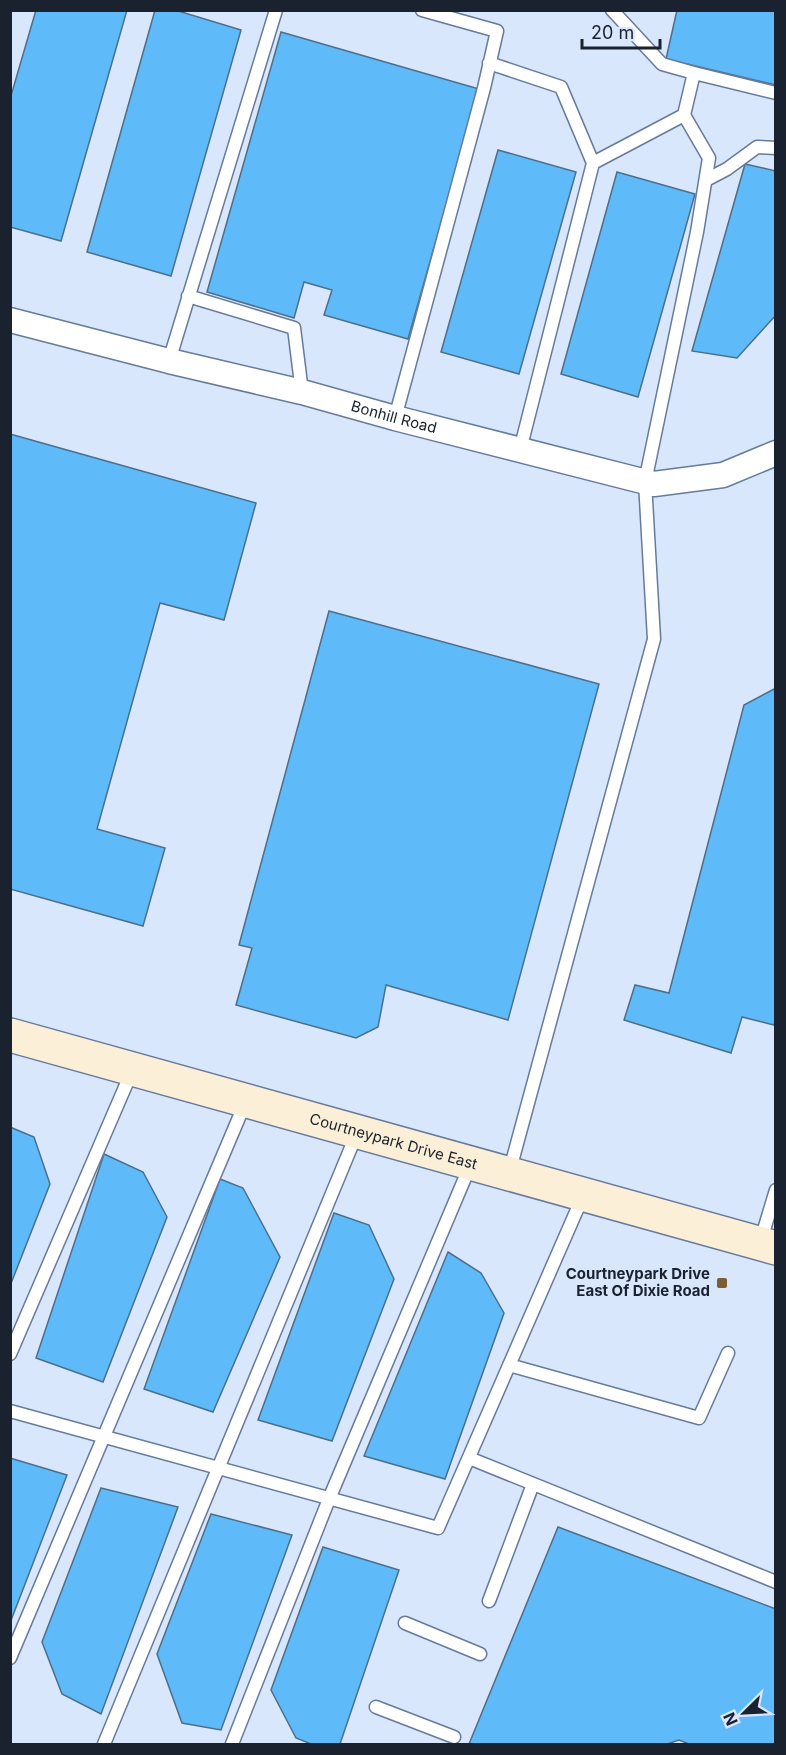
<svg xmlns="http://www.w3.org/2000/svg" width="786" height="1755" viewBox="0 0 786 1755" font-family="Inter,sans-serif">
<rect width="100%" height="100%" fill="#d9e7fd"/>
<path fill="#5fbafa" stroke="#4c6f89" stroke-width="1.5" d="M36 10H127L61 241 10 227V99Z
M155 10H175L241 30 171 276 87 252Z
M677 10H776V85L666 59Z
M281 32 479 89 408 339 324 315 332 290 304 282 294 318 207 292Z
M498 150 576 172 519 374 441 352Z
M745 164 776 171V315L737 358 692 351Z
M617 172 695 194 638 397 561 374Z
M10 434 256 503 224 620 160 603 97 829 165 848 143 926 10 889Z
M329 611 599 684 508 1020 386 985 378 1027 356 1038 236 1005 252 948 239 945Z
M776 688V1018L774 1025 742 1017 731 1053 624 1020 635 985 669 993 744 705Z
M10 1127 34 1137 50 1184 10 1286Z
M104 1154 143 1172 167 1217 103 1382 36 1358Z
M220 1179 243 1188 280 1257 213 1412 144 1389Z
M334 1213 369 1225 394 1279 332 1441 258 1420Z
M448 1252 481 1273 504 1313 445 1479 364 1456Z
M10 1458 67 1475 10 1623Z
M101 1488 178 1507 101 1714 62 1694 42 1642Z
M211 1514 292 1535 221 1730 182 1723 157 1654Z
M558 1527 776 1609V1744H689L679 1740 667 1744H469Z
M323 1547 399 1570 340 1744H311L296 1738 271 1690Z"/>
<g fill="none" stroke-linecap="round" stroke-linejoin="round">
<defs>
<path id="lane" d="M612 10 662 64 694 73
M489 63 561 87 593 163
M706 180 727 169 757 147 776 148
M188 296 294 328 302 392
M169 361 276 10
M395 418 484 88 497 31 422 10
M520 450 593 163 684 115
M509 1173 654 639 645 482 697 232 709 158 684 115 694 73 776 93
M760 1243 776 1190
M10 1354 132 1071
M509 1365 699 1418 728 1353
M10 1411 438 1528 583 1196
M469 1458 776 1582
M489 1601 533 1484
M405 1623 480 1654
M10 1658 246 1101
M376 1707 454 1737
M104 1744 357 1133
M232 1744 329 1499 470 1166"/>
<g id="street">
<path id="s1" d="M10 320 169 361 302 392 395 418 654 484 723 475 776 453"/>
</g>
<g id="secondary">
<path id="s2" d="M10 1035 776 1248"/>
</g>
</defs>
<use href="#lane" stroke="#667a9c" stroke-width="15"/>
<use href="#street" stroke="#667a9c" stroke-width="27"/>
<use href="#secondary" stroke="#667a9c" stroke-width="36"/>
<use href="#lane" stroke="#fff" stroke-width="12"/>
<use href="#street" stroke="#fff" stroke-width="24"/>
<use href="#secondary" stroke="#fcefd7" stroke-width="33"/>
</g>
<rect fill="#795f31" stroke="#d9e7fd" stroke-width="2" x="716" y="1277" width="12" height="12" rx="3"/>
<g text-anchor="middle" stroke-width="4.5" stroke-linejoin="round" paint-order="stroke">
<g font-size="15" fill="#1a222f" stroke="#d9e7fd">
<text dy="5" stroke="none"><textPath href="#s1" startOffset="396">Bonhill Road</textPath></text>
<text dy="5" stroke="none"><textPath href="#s2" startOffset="398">Courtneypark Drive East</textPath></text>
</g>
<g font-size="15" font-weight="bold" fill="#1a222f" stroke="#d9e7fd" text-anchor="end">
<text x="710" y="1279">Courtneypark Drive<tspan x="710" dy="17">East Of Dixie Road</tspan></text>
</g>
</g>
<rect width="786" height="1755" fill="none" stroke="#1a222f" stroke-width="24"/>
<g transform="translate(744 1713) rotate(246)" stroke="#d9e7fd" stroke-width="4.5" paint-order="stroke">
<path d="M0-4.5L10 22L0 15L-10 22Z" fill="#1a222f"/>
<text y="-9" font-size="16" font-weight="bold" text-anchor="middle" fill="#1a222f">N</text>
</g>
<path d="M582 39v9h78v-9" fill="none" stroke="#1a222f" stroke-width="3"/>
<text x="591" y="39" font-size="18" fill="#1a222f" stroke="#d9e7fd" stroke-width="4.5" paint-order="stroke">20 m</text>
</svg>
